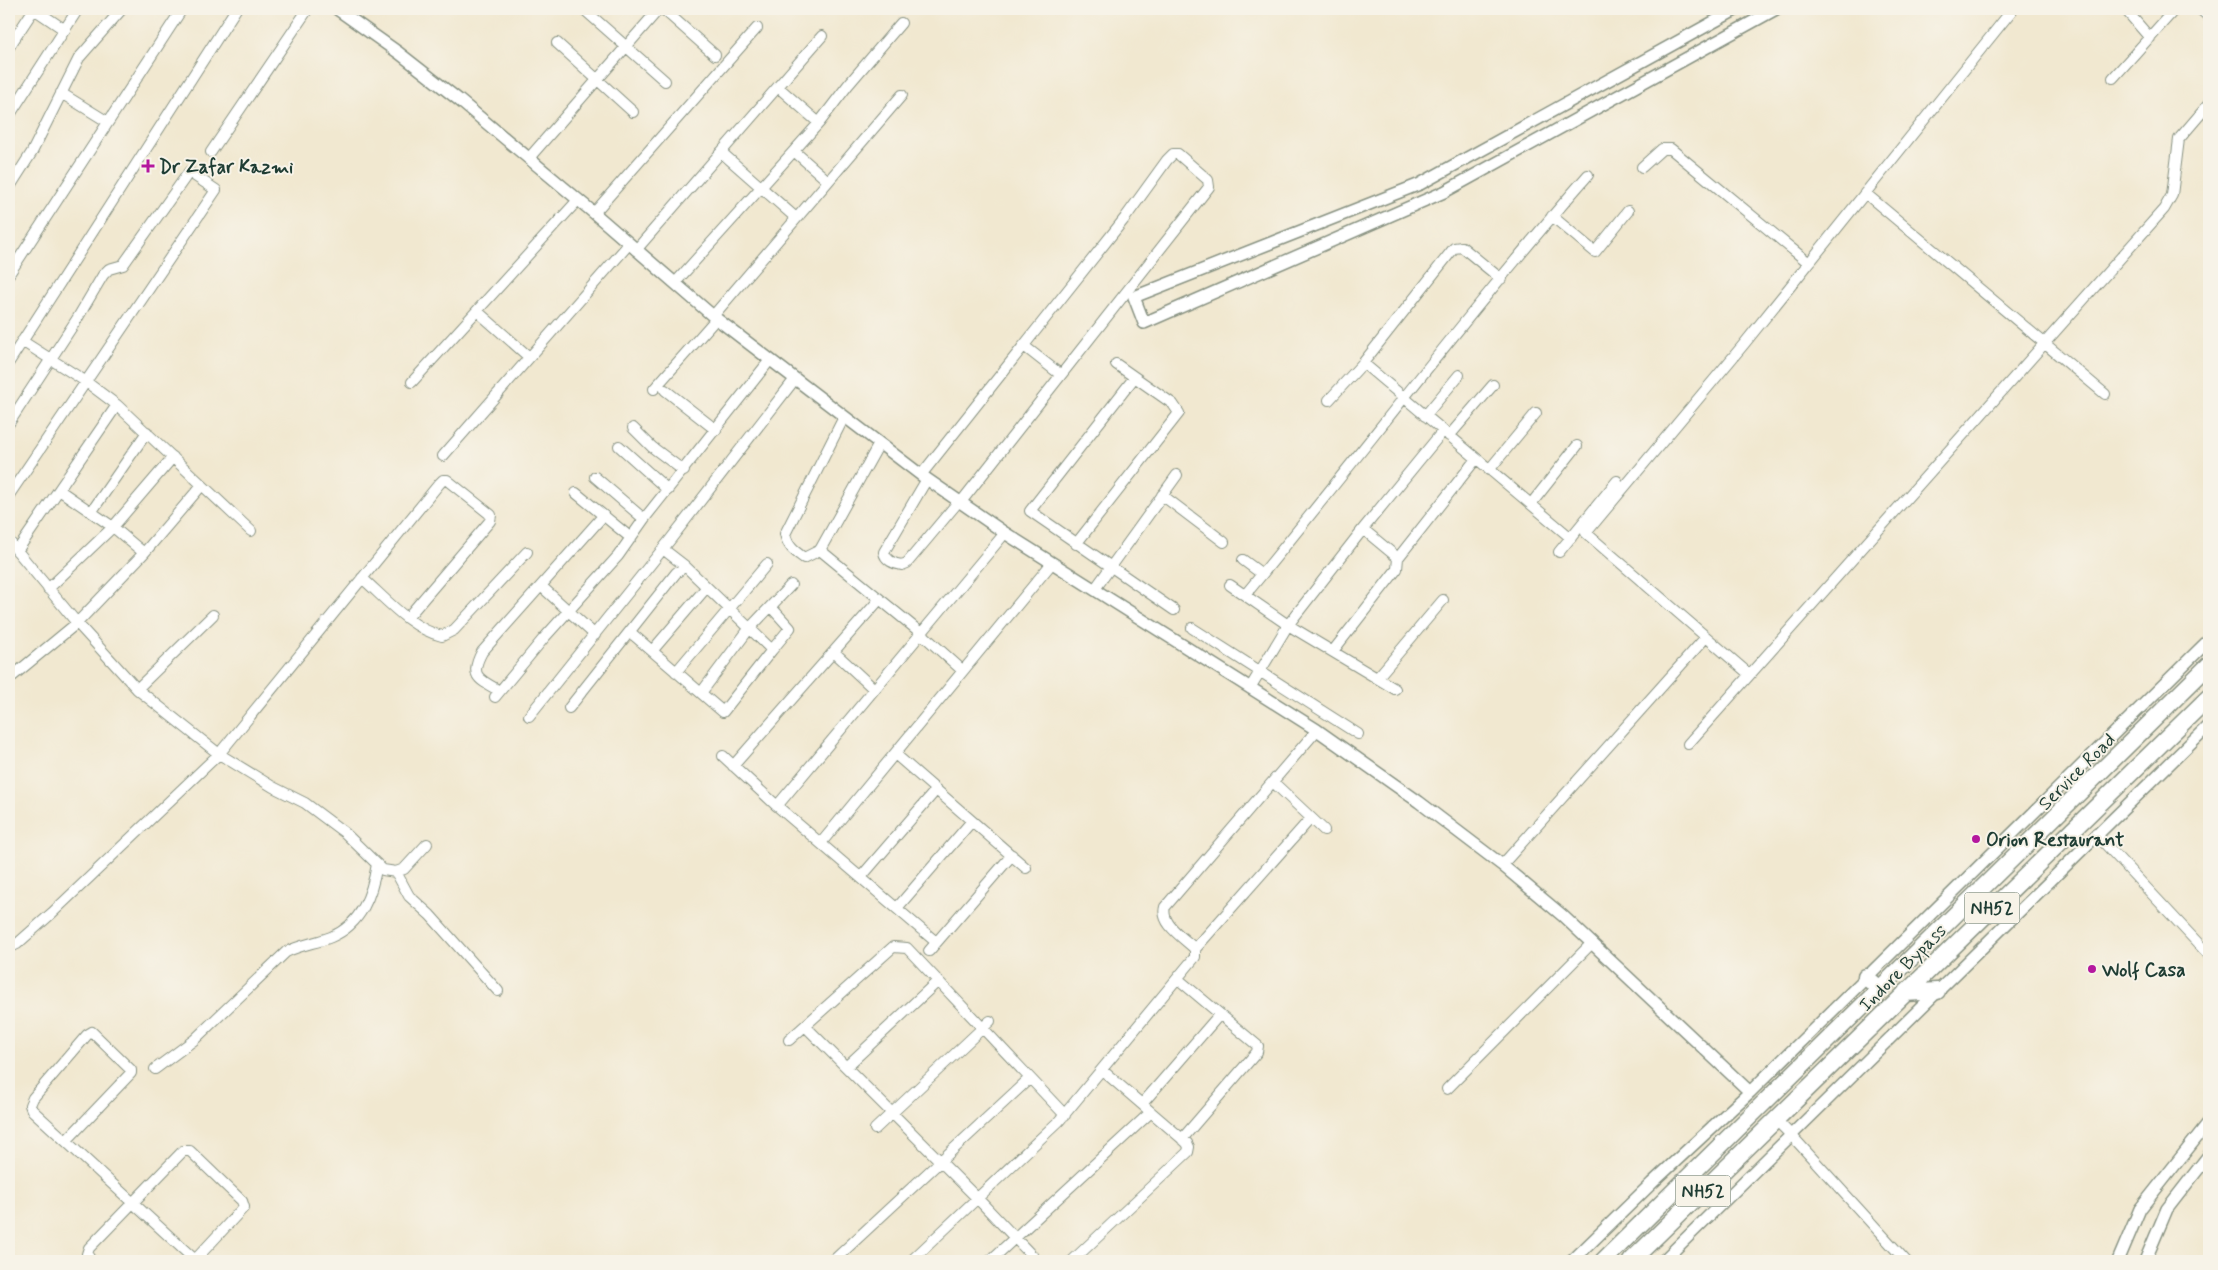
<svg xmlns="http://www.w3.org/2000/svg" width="2218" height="1270" viewBox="0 0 2218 1270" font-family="Mynerve,sans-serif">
<rect width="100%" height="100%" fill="#f7f3e8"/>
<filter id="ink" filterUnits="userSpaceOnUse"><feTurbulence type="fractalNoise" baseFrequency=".02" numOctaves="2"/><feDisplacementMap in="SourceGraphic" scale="10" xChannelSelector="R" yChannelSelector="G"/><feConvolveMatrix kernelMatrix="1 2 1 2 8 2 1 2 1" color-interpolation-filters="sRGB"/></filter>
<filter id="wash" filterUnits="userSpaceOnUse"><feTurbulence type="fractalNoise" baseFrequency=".0096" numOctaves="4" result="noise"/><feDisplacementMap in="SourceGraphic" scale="20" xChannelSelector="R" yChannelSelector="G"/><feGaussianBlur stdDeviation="1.12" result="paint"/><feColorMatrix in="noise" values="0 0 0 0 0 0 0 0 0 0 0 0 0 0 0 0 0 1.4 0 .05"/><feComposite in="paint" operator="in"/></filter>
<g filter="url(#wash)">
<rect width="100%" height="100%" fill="#f1e8d0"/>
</g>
<g filter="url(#ink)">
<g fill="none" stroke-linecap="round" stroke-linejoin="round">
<defs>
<path id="minor" d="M34 9 65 30
M663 9 715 55
M2125 9 2150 38
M587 12 665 81
M557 43 633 112
M9 47 34 9
M2113 78 2175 9
M778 87 819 123
M61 93 108 122
M9 116 78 9
M794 151 828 181
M211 152 308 9
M721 152 796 218
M529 158 659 9
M1642 167 1662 149H1671L1809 263
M9 188 32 152 79 58 122 9
M1865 193 2105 394
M594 213 757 28
M1552 216 1595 252 1628 211
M636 250 822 36
M9 274 182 9
M675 283 819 123 848 85 901 23
M477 311 529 357
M713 316 902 95
M22 341 85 381 117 405 251 531
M1024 346 1061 375
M9 362 236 9
M1363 363 1571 538
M1134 378 1030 511 1174 610
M412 382 578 200
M654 389 716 319
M665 390 716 430
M1329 400 1363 363 1454 248 1462 247 1501 279
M1425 416 1459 375
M844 417 785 534C788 547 794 551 804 558L820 550 879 444
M9 423 77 319 103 275 109 269 123 265 189 172 216 190 9 495
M633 428 652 447 684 471
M1449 436 1493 385
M619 446 668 490
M443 456 629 244
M1489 470 1536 413
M921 475 1125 218 1167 160 1173 154H1178L1208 180 1209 187 961 502
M595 477 644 519
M927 479 884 552C885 560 894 564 902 565L907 563 959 501
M576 493 631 538
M1162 495 1224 542
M1531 504 1577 446
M92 511 147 432
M9 541 77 623 137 689 219 754 273 787 305 803 345 833 383 870 396 872 404 869 427 844
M1076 544 1179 413 1173 404 1116 364
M663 549 685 566
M820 550 921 633 962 670
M17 551 117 405
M1559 552 1617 481
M144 553 202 485
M1398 558 1476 459
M1243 560 1262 574
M362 578C385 598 411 629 442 636L454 630 527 552
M1230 585 1288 625 1395 689
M541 586 595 635
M48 589 113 527 59 490
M1095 589 1177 475
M1245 595C1360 456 1469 311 1588 175
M771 607 790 628 772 650
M1192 628 1358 734
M652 651 706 588
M1333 651 1397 569 1398 558 1363 529
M834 652 874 689
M676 672 767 564
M1749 674 1586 533 1744 344 2013 9
M1378 677 1443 600
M9 679 77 623 144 553 113 527 173 457
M1250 688 1288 625 1363 529 1443 431
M137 689 213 615
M500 691C478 679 469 676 482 652L603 516
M701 693 749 629 791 585
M495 697 544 638 618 556 644 519 770 360
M569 708 676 573 685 566 772 650 723 712 630 632
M529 716 670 540 795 379
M1688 744 2164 209 2172 195 2179 139 2209 104
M895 754 1026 868
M723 756 777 806 936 942
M733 766 879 600
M1273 782 1324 830
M777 806 1005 533
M2096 834 2209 955
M821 843 1052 563
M1502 865 1706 637
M396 872 409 896 430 915 498 991
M861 877 936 790
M897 908 972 821
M9 948 17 944 52 913 219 754 439 484 443 480H447L491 515 490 521 407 618
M1195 949 1311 818
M929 951 1012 855
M1178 979 1258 1046 1257 1052 1182 1139
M806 1027 977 1198 1037 1261
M789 1040 893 947 907 948 1065 1115
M846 1067 938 981
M155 1069 194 1040 286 952C300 945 316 943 331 937 362 924 372 894 377 864
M1447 1089 1592 943
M1142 1104 1220 1014
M1775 1119 1792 1136 1906 1261
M875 1129 990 1021
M66 1141 131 1073V1070L92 1032 87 1035 33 1098 30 1105 32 1110 195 1260
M91 1261 87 1254 89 1248 183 1151H190L242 1201 244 1207 194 1261
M833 1261 1030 1078
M911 1261 1059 1121 1195 957V949C1184 938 1160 924 1165 907L1317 730
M990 1261 1151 1112
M1072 1261 1188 1152 1189 1147 1187 1143 1102 1070"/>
<path id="tertiary" d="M337 9 399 53 459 100 594 213 713 316 921 475 1005 533 1317 730 1419 802 1502 865 1563 916 1750 1092
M1737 9 1420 184 1134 297 1144 323 1444 192 1776 9
M1572 1261 1652 1183 1750 1092 2209 640
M1663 1261 2209 725
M2118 1261 2140 1209 2209 1122
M2145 1261 2167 1209 2209 1155"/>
<path id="secondary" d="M2203 9 2209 14"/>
<path id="trunk" d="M1866 977 1880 989
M1905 993 1937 991
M1603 1261 2209 665
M1631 1261 2209 697"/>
</defs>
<use href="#minor" stroke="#889282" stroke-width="12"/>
<use href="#tertiary" stroke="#889282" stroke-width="14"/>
<use href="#secondary" stroke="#889282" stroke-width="16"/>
<use href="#trunk" stroke="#889282" stroke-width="19"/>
<use href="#minor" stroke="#fff" stroke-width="10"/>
<use href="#tertiary" stroke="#fff" stroke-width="11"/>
<use href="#secondary" stroke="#fff" stroke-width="14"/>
<use href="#trunk" stroke="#fff" stroke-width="16"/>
</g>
</g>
<g fill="#b5179e" stroke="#f7f3e8" stroke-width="2">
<path d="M145.5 158.5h5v5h5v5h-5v5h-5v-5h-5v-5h5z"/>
<circle cx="1976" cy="839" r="5"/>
<circle cx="2092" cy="969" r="5"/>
</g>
<g text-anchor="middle" stroke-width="4" stroke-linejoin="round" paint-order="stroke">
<g fill="#f7f3e8" stroke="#60746a" stroke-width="1">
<rect x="1964.5" y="892.5" width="55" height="31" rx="4"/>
<rect x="1675.5" y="1175.5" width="55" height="31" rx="4"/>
</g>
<g font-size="18" font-weight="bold" fill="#1f3d34">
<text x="1992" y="914">NH52</text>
<text x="1703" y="1197">NH52</text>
</g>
<g font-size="19" font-weight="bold" fill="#1f3d34" stroke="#f7f3e8" text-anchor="start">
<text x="159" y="173">Dr Zafar Kazmi</text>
<text x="1986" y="846">Orion Restaurant</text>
<text x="2102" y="976">Wolf Casa</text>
</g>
<g font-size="19" fill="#1f3d34" stroke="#f7f3e8">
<text transform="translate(2076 771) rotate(-45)" y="7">Service Road</text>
<text transform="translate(1902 967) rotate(-45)" y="7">Indore Bypass</text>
</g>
</g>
<rect width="2218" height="1270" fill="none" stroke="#f7f3e8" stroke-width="30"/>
</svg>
